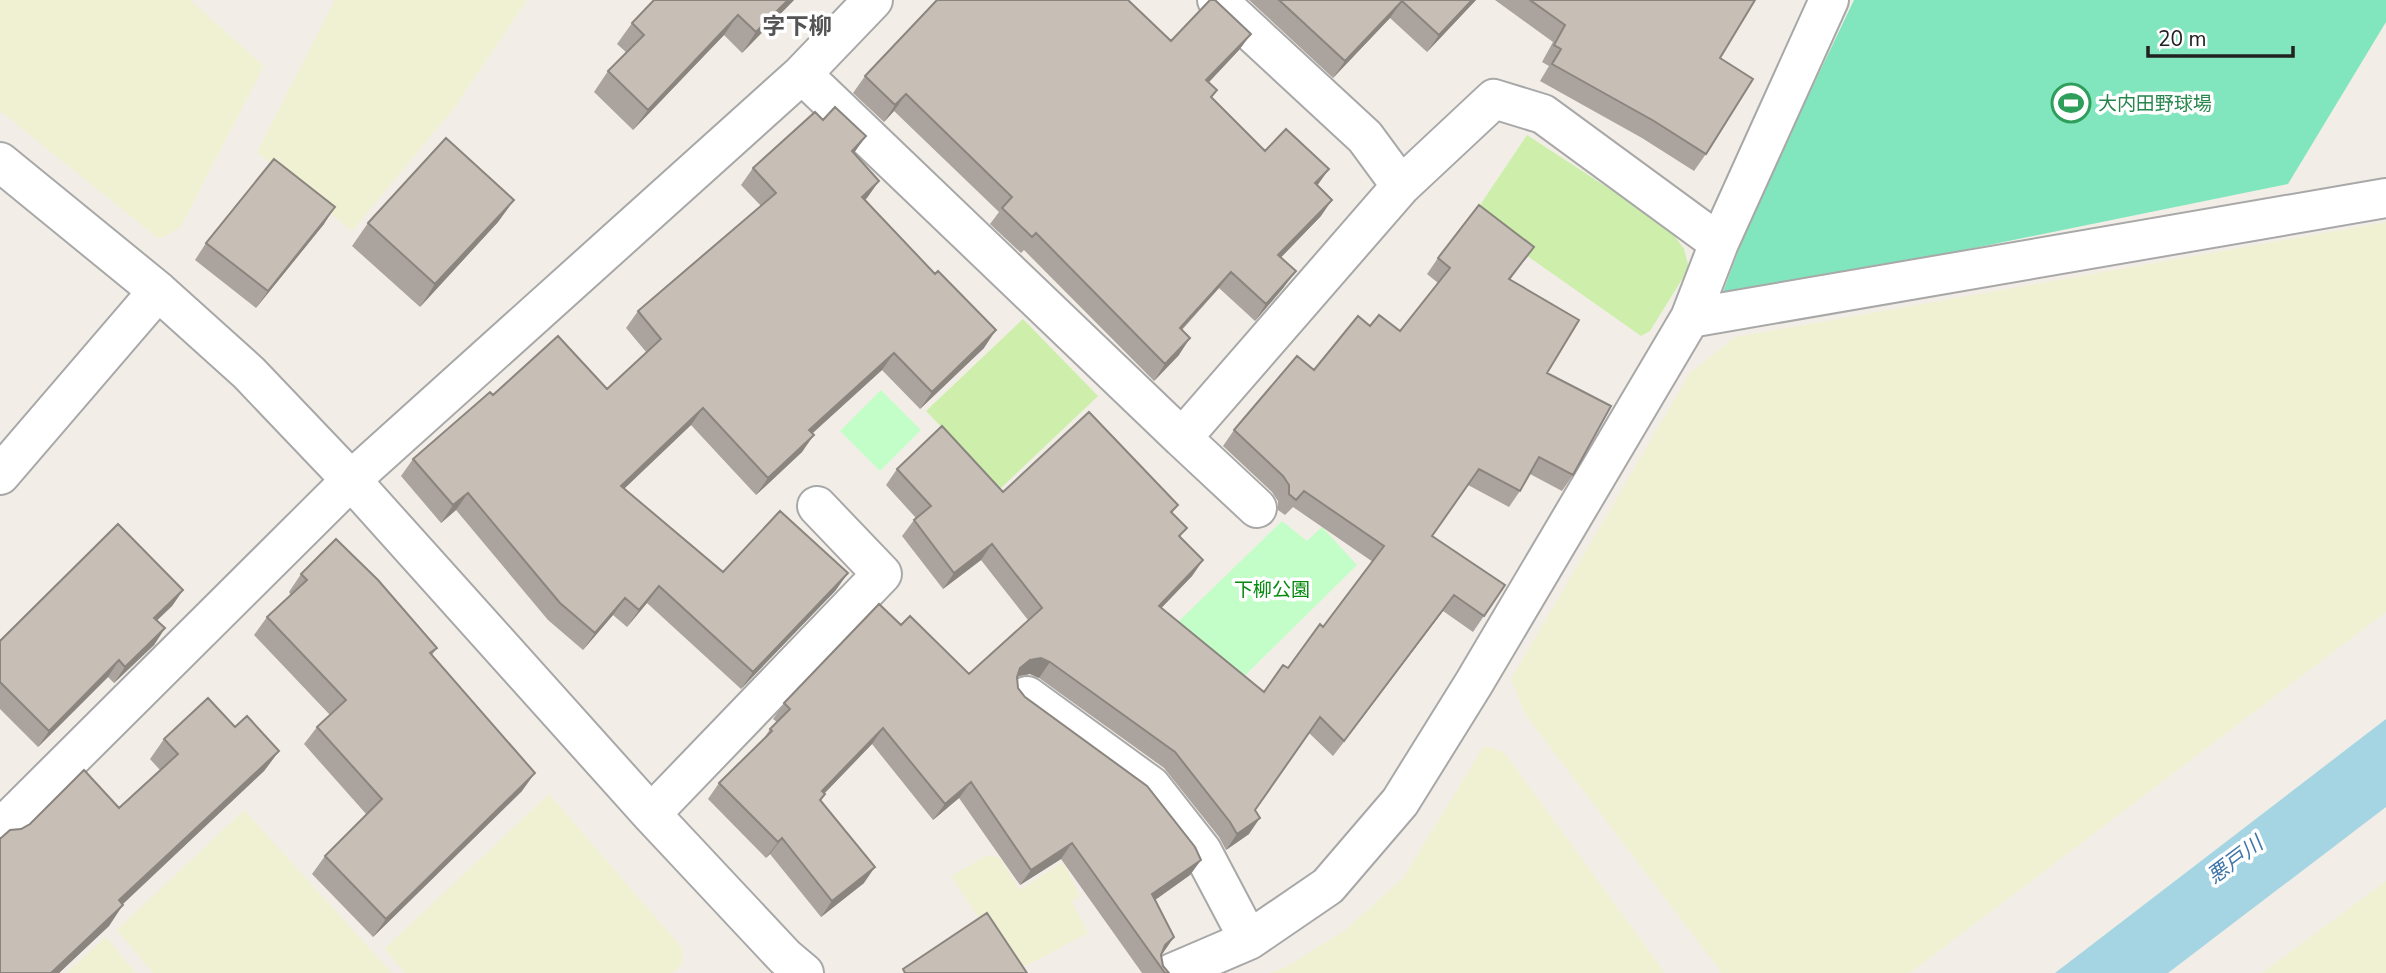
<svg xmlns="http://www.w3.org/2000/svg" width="2386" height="973" viewBox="0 0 2386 973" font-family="'Nunito Sans','Noto Sans JP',sans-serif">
<rect width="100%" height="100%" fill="#f2eee7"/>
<path fill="#f0f1d2" d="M0 0H190L264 66 180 228 159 239 0 111Z
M335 0H527L454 108 352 231 257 152Z
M2386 222V612L1910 973H1722L1525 714 1511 679 1690 373 1735 337Z
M1484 746 1504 752 1665 973H1270L1284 968 1344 931 1403 878Z
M549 794 683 949 682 965 672 973H405L384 949Z
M244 810 392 973H153L117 930Z
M988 855 1000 858 1020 890 1063 862 1080 896 1072 902 1088 933 1012 973 979 918 951 876Z
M2386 881V973H2262Z
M106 937 136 973H66Z"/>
<path fill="#cdefab" d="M1527 135 1668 227 1684 249 1689 268 1650 331 1641 336 1472 217Z
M1023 319 1098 396 1001 488 926 411Z"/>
<path fill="#c3fdc7" d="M881 390 921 430 880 471 840 431Z
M1282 521 1307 541 1322 527 1357 565 1215 705 1146 653Z"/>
<path fill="#81e6bd" d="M1854 0H2386V22L2288 184 1720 300 1754 209Z"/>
<path fill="#a5d5e2" d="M2386 719V807L2168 973H2055Z"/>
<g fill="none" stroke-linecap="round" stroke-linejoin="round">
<defs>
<path id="minor" d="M1217 0 1365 137 1401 186 1494 99 1543 114 1719 243
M802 74 1182 438
M0 162 158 291 249 373 351 480 651 814 785 957 804 973
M1690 318 2386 198
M0 475 158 291
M1257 508 1182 438 1401 186
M1027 696 1151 786 1202 851 1249 940
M651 814 882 574 817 506
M0 829 351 480 802 74 873 0
M1172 973 1249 940 1328 886 1400 802 1474 683 1690 318 1719 243 1829 0"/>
</defs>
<use href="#minor" stroke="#a8a8a8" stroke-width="42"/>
<use href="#minor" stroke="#fff" stroke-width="38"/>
</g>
<path fill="#aba39d" d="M794 0 742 53 724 35 633 130 594 92 608 71 627 53 617 44 632 23Z
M1249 0H1476L1427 52 1390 18 1333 78Z
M1495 0H1755L1720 58 1706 154 1694 171 1642 138 1540 81 1549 66 1542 62 1553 42Z
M1251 34 1239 50 1209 82 1212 97 1265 151 1318 185 1321 216 1281 257 1284 287 1255 321 1219 288 1182 330 1179 355 1154 381 1024 250 1021 253 990 224 999 212 894 111 884 122 853 93 865 76 1171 41Z
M823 120 866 136 854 153 879 181 865 200 984 348 920 409 882 370 813 433 802 452 756 495 691 425 624 489 723 572 836 590 741 689 647 603 627 627 613 615 583 650 548 620 456 510 441 523 401 476 413 459 493 395 607 389 647 353 626 328 638 311 761 206 741 185 753 168Z
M514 200 498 222 420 307 352 246 368 223Z
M324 224 256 308 195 260 206 243Z
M1534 247 1510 280 1547 373 1573 475 1562 491 1530 474 1520 491 1509 507 1468 485 1432 536 1505 585 1473 632 1443 611 1333 756 1309 733 1255 810 1249 834 1226 850 1219 837 1164 768 1039 678 1030 674 1019 676 1017 678 1018 688 1025 697 1201 860 1190 875 1155 900 1174 937 1161 955 1163 966 1169 973H1142L1061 859 1020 885 959 798 933 820 872 744 825 793 821 801 864 883 821 917 770 854 766 858 708 799 719 783 763 740 770 729 777 722 773 719 784 703 901 625 969 674 1028 620 981 560 943 589 902 536 914 520 916 518 886 485 897 469 1003 492 1178 505 1172 513 1181 537 1203 560 1192 576 1161 608 1264 692 1288 668 1323 627 1373 562 1293 507 1285 515 1278 510V501L1272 492 1223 446 1234 430 1370 326 1400 331 1438 283 1427 274 1438 258Z
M301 574 437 648 432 655 522 791 373 937 312 874 325 856 367 815 304 744 317 727 330 715 254 635 267 617 291 595 289 592Z
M183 590 172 606 157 620 165 628 154 645 114 683 108 677 38 747 0 709V641Z
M235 727 279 751 264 771 122 904 109 926 59 973H0L1 838 21 829 119 808 160 770 150 759 164 739Z"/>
<path fill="#8b857f" d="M788 0H794L742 53 756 32Z
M1472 0H1476L1427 52 1439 35Z
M1402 1 1390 18 1333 78 1345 61Z
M738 15 724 35 633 130 648 110Z
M1251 34 1239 50 1195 97 1206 80Z
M906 94 894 111 884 122 895 105Z
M866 136 853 154 852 151Z
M1329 169 1317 186 1315 183Z
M879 181 867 198 850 214 862 197Z
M514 200 498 222 420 307 435 284Z
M1332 200 1321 216 1267 272 1278 255Z
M335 207 324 224 256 308 268 291Z
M1296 271 1284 287 1255 321 1266 304Z
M1231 272 1219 288 1168 344 1180 328Z
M996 330 984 348 920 409 932 392Z
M1190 338 1179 355 1154 381 1165 364Z
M894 353 882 370 797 447 809 430Z
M703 408 691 425 609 503 621 486Z
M814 435 802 452 756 495 768 478Z
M468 493 456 510 441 523 453 505Z
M992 544 981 560 943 589 954 573Z
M1203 560 1192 576 1148 622 1159 606Z
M848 573 836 590 741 689 753 672Z
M659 586 647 603 627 627 639 610Z
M183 590 172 606 143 634 154 618Z
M1454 595 1443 611 1333 756 1344 741Z
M625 598 613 615 583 650 595 633Z
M165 628 154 645 114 683 125 667Z
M1041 658 1050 662 1039 678 1030 674 1019 676 1009 684 1020 668 1030 660Z
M119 660 108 677 38 747 49 731Z
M883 728 872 744 811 807 822 791Z
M279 751 264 771 105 921 119 900Z
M535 773 522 791 373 937 386 919Z
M971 782 959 798 933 820 945 804Z
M1260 818 1249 834 1226 850 1237 834Z
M782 838 770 854 766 858 778 842Z
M1072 843 1061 859 1020 885 1031 870Z
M1201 860 1190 875 1141 910 1152 894Z
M875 867 864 883 821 917 832 901Z
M123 905 109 926 59 973H51Z
M1174 937 1163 953 1154 960 1165 945Z"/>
<path fill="#c7beb6" stroke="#8b857f" stroke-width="2" d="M654 0H788L756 32 738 15 648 110 608 71 644 35 632 23Z
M937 0H1128L1171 41 1210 0H1215L1251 34 1206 80 1217 90 1211 97 1265 151 1286 129 1329 169 1315 183 1332 200 1278 255 1296 271 1266 304 1231 272 1180 328 1190 338 1165 364 1036 233 1032 237 1002 208 1012 197 906 94 895 105 865 76Z
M1279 0H1472L1439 35 1402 1 1345 61Z
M1530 0H1755L1720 58 1753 79 1706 154 1654 121 1552 64 1561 49 1554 45 1565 25Z
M835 107 866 136 852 151 879 181 862 197 935 274 938 271 996 330 932 392 894 353 809 430 814 435 768 478 703 408 621 486 723 572 780 511 848 573 753 672 659 586 639 610 625 598 595 633 560 603 468 493 453 505 413 459 490 392 493 395 558 336 607 389 661 339 638 311 776 193 753 168 815 112 823 120Z
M446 138 514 200 435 284 368 223Z
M274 159 335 207 268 291 206 243Z
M1479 205 1534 247 1509 279 1579 320 1547 373 1611 406 1573 475 1539 457 1520 491 1479 469 1432 536 1505 585 1484 616 1454 595 1344 741 1320 717 1255 810 1260 818 1237 834 1230 822 1175 752 1050 662 1041 658 1030 660 1020 668 1017 677 1018 688 1025 697 1147 786 1195 847 1201 860 1152 894 1174 937 1165 945 1161 955 1163 966 1169 973H1165L1072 843 1031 870 971 782 945 804 883 728 822 791 825 794 820 800 875 867 832 901 782 838 778 842 719 783 772 731 770 729 790 709 784 703 879 604 901 625 910 616 969 674 1042 608 992 544 954 573 914 520 931 506 897 469 942 426 1003 492 1089 412 1178 505 1171 512 1187 528 1179 536 1203 560 1159 606 1264 692 1283 665 1288 668 1320 624 1323 627 1384 546 1304 491 1296 500 1289 494V485L1283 476 1234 430 1297 356 1314 370 1358 316 1370 326 1379 315 1400 331 1450 268 1438 258Z
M118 524 183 590 154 618 165 628 125 667 119 660 49 731 0 682V641Z
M336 539 378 580 437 648 430 653 535 773 386 919 325 856 382 799 317 727 346 700 267 617 307 580 301 574Z
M208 698 235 727 247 716 279 751 119 900 123 905 51 973H0V838H1L10 830 21 829 30 824 84 770 119 808 178 754 164 739Z
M987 913 1027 973H905L903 969Z"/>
<defs>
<symbol id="stadium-ring" viewBox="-11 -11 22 22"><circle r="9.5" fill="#fff" stroke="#2e9e5b" stroke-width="1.5"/><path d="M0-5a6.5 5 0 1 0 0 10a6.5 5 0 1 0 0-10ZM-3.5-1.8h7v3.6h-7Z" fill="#2e9e5b"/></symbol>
</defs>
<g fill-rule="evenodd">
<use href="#stadium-ring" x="2049" y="81" width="44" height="44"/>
</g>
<g text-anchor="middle" stroke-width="7" stroke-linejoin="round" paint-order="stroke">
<g font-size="19" fill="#27864d" stroke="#fff" text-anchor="start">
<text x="2098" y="110">大内田野球場</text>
</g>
<g font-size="19" fill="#048a0d" stroke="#fff">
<text x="1272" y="596">下柳公園</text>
</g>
<g font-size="21" font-style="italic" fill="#4076a8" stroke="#fff">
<text transform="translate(2235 860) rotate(-37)" y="7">悪戸川</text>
</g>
<g font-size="23" font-weight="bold" fill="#545454" stroke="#fff">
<text x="797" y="34">字下柳</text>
</g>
</g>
<path d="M2148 46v10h145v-10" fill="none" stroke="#212121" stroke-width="3.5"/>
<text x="2158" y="46" font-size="21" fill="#212121" stroke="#ffffff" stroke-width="5" paint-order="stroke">20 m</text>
</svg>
